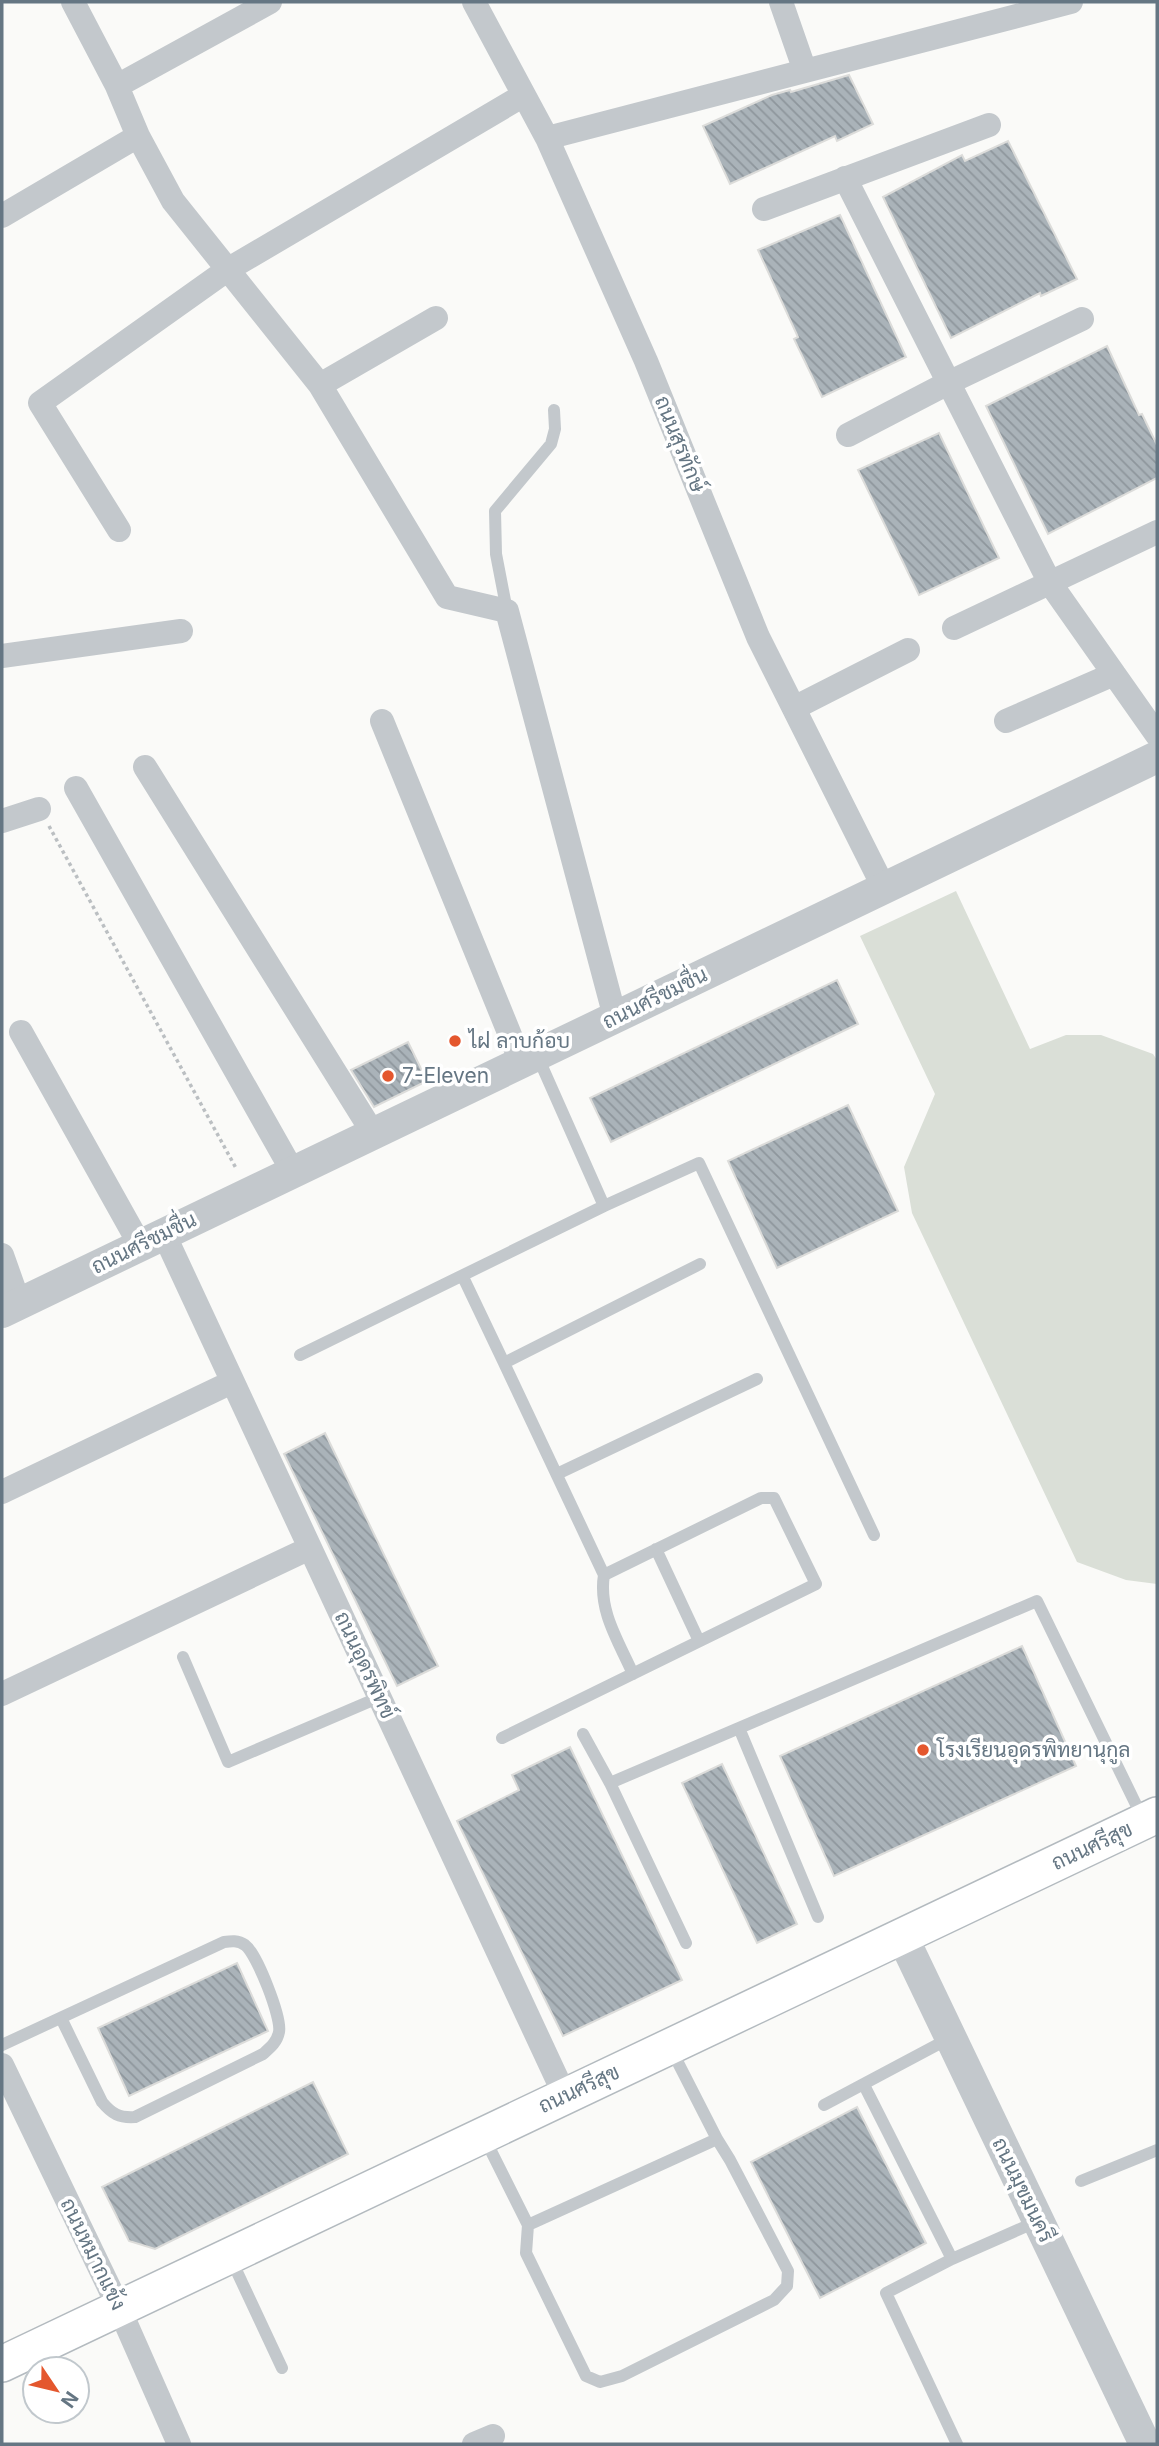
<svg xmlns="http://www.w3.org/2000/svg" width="1159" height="2446" viewBox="0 0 1159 2446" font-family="Inter,Sarabun,sans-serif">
<defs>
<pattern id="building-back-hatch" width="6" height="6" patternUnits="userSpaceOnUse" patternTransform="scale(1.75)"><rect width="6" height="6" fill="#aab3b9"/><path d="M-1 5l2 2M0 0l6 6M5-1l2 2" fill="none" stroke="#8e969c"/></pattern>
</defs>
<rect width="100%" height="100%" fill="#fafaf8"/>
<path fill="#dadfd7" d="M956 891 1030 1049 1066 1035H1101L1153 1054 1157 1060V1584L1126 1580 1077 1562 912 1213 904 1167 935 1094 860 936Z"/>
<path fill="url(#building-back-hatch)" stroke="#dcdcda" stroke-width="2" d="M849 75 873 124 837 141 835 136 730 184 703 126 772 95 790 90 791 92Z
M1008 141 1077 279 1041 296 1040 293 951 338 883 197 962 155 965 161Z
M840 215 906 357 822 397 794 339 798 337 758 250Z
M1107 346 1139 415 1142 414 1157 445V478L1048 534 986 406Z
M939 433 999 558 919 595 858 470Z
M837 980 858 1024 611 1142 590 1098Z
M408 1042 427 1081 374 1107 351 1070Z
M848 1105 898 1211 777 1268 728 1161Z
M325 1433 438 1666 397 1686 284 1454Z
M1022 1646 1076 1766 834 1876 780 1756Z
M570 1747 682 1980 563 2036 457 1821 519 1790 512 1775Z
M722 1764 797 1924 757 1943 682 1783Z
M237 1963 268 2031 129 2096 98 2028Z
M313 2082 348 2154 155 2249 129 2241 102 2187Z
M857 2107 926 2243 820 2298 751 2162Z"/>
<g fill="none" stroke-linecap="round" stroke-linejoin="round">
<defs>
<path id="secondary" d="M2 2364 1157 1815"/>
</defs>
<use href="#secondary" stroke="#b3babf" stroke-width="38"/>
<path stroke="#bbbfc2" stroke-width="3.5" stroke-dasharray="3.5 3.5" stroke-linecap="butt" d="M49 826 237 1170"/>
<path stroke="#c3c8cc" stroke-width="12" d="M507 611 496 554 495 511 551 444 555 429 554 410
M537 1055 604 1206
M463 1277 504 1363 700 1264
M300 1355 604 1206 699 1163 874 1535
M504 1363 604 1575C598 1611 619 1642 633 1674
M557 1474 757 1379
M656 1549 699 1641
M183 1657 228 1762 380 1697
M739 1728 818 1917
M583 1734 610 1783
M502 1738 816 1584 774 1498H761L604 1575
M686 1943 610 1783 1037 1601 1144 1821
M2 2045 224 1942C231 1941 238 1940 245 1945 257 1954 282 2018 279 2032 277 2042 271 2047 263 2054L135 2117C119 2118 112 2114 102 2102L61 2018
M671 2049 717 2139
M864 2085 952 2259
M824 2105 950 2038
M485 2139 528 2225 717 2139 730 2160 788 2271 787 2286 774 2300 622 2376 600 2382 586 2376 526 2253 528 2225
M1081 2181 1157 2150
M231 2259 282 2368
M957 2444 886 2293 952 2259 1038 2221"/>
<path stroke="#c3c8cc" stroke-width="24" d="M73 2 117 86 138 136 173 201 320 385 447 597 507 611 615 1017
M474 2 547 138 646 361 758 637 884 888
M781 2 805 71
M117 86 270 2
M547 138 1071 2
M845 178 1050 583 1157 735
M764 209 989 125
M2 216 138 136
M320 385 436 318
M848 435 948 383 1082 319
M119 530 40 403 227 270 524 95
M954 628 1157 532
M2 656 181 631
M794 708 908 650
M382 721 521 1062
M1006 721 1114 674
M145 767 373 1133
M76 788 293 1172
M2 821 39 809
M21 1032 140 1245
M164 1234 565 2096
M2 1255 19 1303
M2 1492 232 1382
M2 1694 310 1548
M2 2065 119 2308 179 2444
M474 2444 493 2436"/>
<path stroke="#c3c8cc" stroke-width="32" d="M2 1312 1157 757
M902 1936 1145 2444"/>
<use href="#secondary" stroke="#fff" stroke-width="35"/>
</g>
<g fill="#e4572e" stroke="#fff" stroke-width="2.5">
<circle cx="455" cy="1041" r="7"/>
<circle cx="388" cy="1076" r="7"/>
<circle cx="923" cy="1750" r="7"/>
</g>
<g text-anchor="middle" stroke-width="7" stroke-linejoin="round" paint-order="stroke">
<g font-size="21" fill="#657683" stroke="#fff">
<text transform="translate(680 444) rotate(68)" y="7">ถนนสุรทักษ์</text>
<text transform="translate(655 998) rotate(-26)" y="7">ถนนศรีชมชื่น</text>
<text transform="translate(144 1243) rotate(-26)" y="7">ถนนศรีชมชื่น</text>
<text transform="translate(365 1665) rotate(65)" y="7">ถนนอุดรพิทข์</text>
<text transform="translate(1092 1846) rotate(-25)" y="7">ถนนศรีสุข</text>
<text transform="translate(579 2089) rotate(-25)" y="7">ถนนศรีสุข</text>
<text transform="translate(1023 2190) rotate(64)" y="7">ถนนมุขมนครี</text>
<text transform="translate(93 2254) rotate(64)" y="7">ถนนหมากแข้ง</text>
</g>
<g font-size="21" fill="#657683" stroke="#fff" text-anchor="start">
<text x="469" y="1048">ไฝ ลาบก้อบ</text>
<text x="402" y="1083">7-Eleven</text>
<text x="937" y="1757">โรงเรียนอุดรพิทยานุกูล</text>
</g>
</g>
<rect width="1159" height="2446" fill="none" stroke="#657683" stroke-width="7"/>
<g transform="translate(56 2390) rotate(125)"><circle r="33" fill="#ffffff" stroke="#c1c8cd" stroke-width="2"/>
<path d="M0-5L12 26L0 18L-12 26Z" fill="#e4572e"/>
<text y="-10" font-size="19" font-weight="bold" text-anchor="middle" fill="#657683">N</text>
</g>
</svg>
